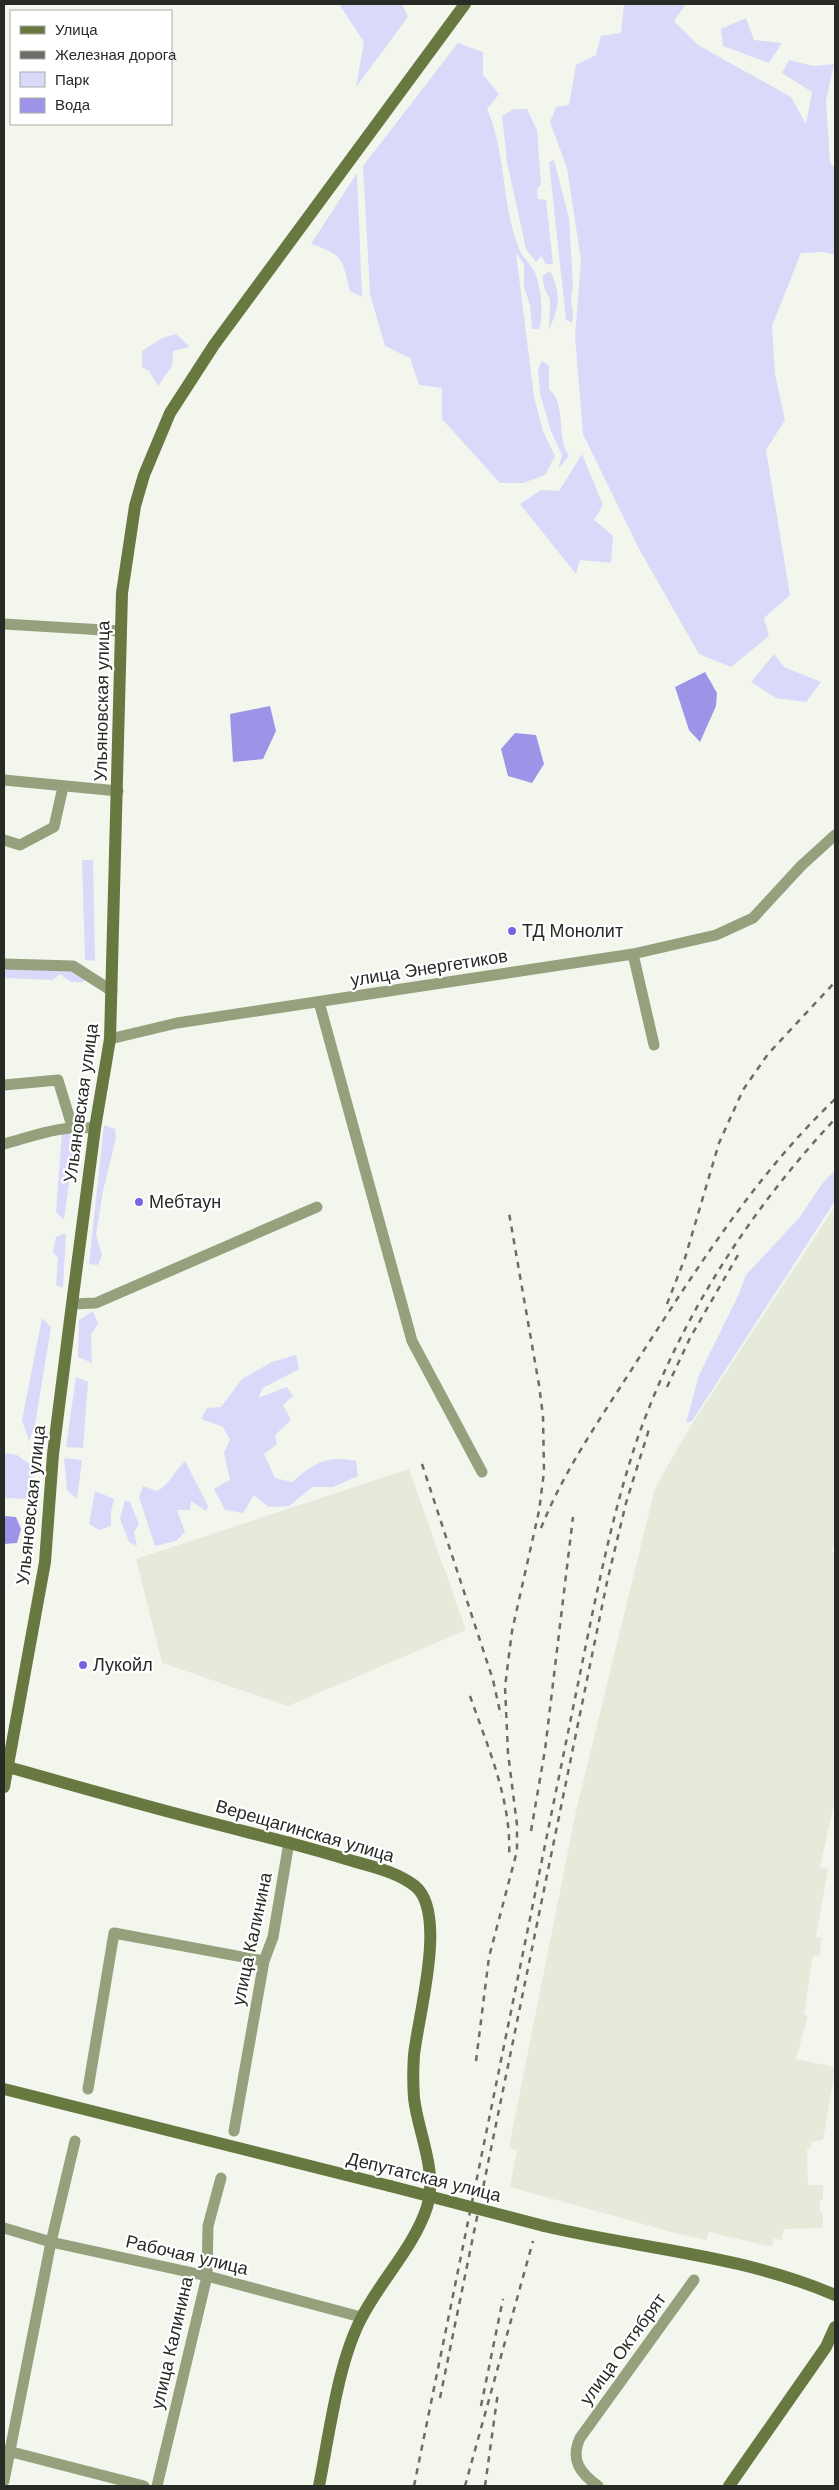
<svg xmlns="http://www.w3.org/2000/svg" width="839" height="2490" viewBox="0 0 839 2490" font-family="Arial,sans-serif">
<rect width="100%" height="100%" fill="#f3f6ed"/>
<path fill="#e5eada" d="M835 1206V1538L832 1552 835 1553V1800L820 1867 828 1869 816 1937 822 1938 819 1956 813 1955 804 2014 808 2016 796 2059 835 2067V2070L823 2140 811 2142V2148L807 2149 808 2185H823V2200H820V2212L823 2213V2228L784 2229 781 2240 774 2238 772 2247 709 2232 706 2240 675 2233 510 2187 517 2151 509 2147 576 1811 655 1488 692 1424Z
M409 1469 466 1630 288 1706 162 1663 136 1559Z"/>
<path fill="#dbd9fa" d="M339 4H402L408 17 356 87 364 42Z
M624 4H686L674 21 698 45 791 97 806 124 812 92 782 73 789 60 814 66 834 64 826 101 830 162 835 168V255L824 252 801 253 772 326 775 374 785 420 766 450 790 595 764 618 769 636 731 667 699 654 638 547 583 434 575 337 581 260 567 168 550 122 556 107 569 105 576 65 596 55 601 36 621 33Z
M746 18 754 40 782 43 769 63 723 46 721 29Z
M458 43 483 52V75L499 94 487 109C507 154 501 206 520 251 524 259 532 265 535 273 541 287 544 315 539 329H532L530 305 524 287V264L516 253 534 397 543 431 555 456 545 475 523 483H500L442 419V388L419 385 410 358 385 346 370 294 363 166Z
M514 109H527L537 130 541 184 537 189 538 199 546 200 553 264H546L541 256 536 262 526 249 507 162 502 116Z
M554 160 569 218 573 285 571 299 573 313 572 323 566 320 549 162Z
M357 173 362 297 350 291C342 259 344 255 311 244Z
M550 271C562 295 559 306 549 330L550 299 545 290 542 276Z
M176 334 190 347 173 351 172 366 158 386 149 371 142 367V351L162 338Z
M542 361 549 366V389C567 404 556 438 569 456L558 469 562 455 551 431 540 394 538 369Z
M582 454 603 505 594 520 613 536 611 563 580 560 576 574 520 504 541 490 559 491Z
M774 654 784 667 821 682 806 702 776 698 751 682Z
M82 860H93L95 961 85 960Z
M4 967 66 969 86 978 83 982H71L60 974 53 980 4 978Z
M104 1125 115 1129 116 1138 103 1191 96 1235 102 1254 98 1265 89 1264Z
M62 1132 76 1133 64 1220 56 1212Z
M835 1170V1201L692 1421 686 1423 699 1375 738 1296 746 1275 799 1218 822 1184Z
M66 1233 63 1288 56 1285 58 1258 53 1252 56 1237Z
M93 1311 98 1324 91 1334 92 1363 78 1357 79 1320Z
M42 1318 51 1327 35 1425 29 1441 22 1420Z
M296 1355 299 1369 263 1388 258 1398 287 1387 293 1396 283 1405 291 1420 275 1435 277 1444 264 1454 275 1478 292 1482C315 1463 325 1455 356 1461L358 1476 333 1487H312L289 1506 269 1507 254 1495 243 1513 225 1510 214 1489 230 1480 224 1453 230 1440 223 1427 201 1419 207 1408 221 1407 242 1379 272 1362Z
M76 1377 88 1382 83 1448 66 1447Z
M4 1453 17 1455 34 1467 29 1499 4 1498Z
M64 1458 82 1460 77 1499 67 1490Z
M185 1461 208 1506 206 1511 191 1501 190 1510H177L185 1532 176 1541 155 1546 139 1497 143 1486 157 1491C169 1485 175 1471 185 1461Z
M95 1491 114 1499 111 1512V1526L99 1530 89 1524Z
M125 1500 130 1502 139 1524 134 1532 137 1546 129 1542 120 1519Z"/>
<path fill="#9d94e7" d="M705 672 717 693 716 706 700 742 689 730 675 687Z
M270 706 276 731 263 759 233 762 230 714Z
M515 733 536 735 544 764 532 783 508 776 501 749Z
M4 1516 16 1517 21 1529 17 1543 4 1544Z"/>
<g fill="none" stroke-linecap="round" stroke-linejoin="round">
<path stroke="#95a17c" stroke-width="11" d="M4 624 120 631
M4 780 118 791
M4 840 20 845 54 827 63 787
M633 954 654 1045
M4 964 73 966 112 991
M319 1002 412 1341 482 1472
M110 1039 177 1023 633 954 716 935 753 918 801 866 835 835
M4 1085 58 1080 72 1126
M4 1144C37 1135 60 1125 95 1128
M72 1304 96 1303 317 1207
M88 2089 114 1933 264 1961
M234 2131 264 1961 273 1937 289 1842
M4 2228 51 2242 207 2276 361 2317
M4 2450 144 2486
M4 2481 51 2242 75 2141
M157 2486 207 2276 208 2226 221 2178
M598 2486C580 2473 570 2460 580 2438L694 2280"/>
<path stroke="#687841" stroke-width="12" d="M8 1767C75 1786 141 1805 208 1822 254 1834 301 1845 346 1859 369 1866 396 1871 415 1886 448 1913 418 2016 414 2055 413 2069 413 2084 414 2098 418 2133 438 2171 427 2207 414 2247 381 2280 362 2317 338 2361 329 2436 319 2486
M4 1787 45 1562 53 1454 72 1304 95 1128 110 1039 122 593 135 506 144 475 170 413 214 345 465 4
M4 2089 390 2186
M544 2226C641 2249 743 2255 835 2295
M729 2486 826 2347 835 2327"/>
<path stroke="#6b6d67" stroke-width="2.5" stroke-dasharray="6 6" stroke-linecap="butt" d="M667 1304 685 1258 719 1143 743 1090 768 1054 835 982
M667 1387 690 1338 738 1255
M422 1464 493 1680 501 1716
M541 1528C565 1468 603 1415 637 1361 697 1268 755 1176 835 1099
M470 1696C488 1748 512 1801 509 1857
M531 1831 545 1750 573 1517
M476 2061 489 1957 517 1851V1825L508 1753 505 1687 512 1631 539 1511 544 1472 543 1416 539 1385 509 1213
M440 2398 607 1582 626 1503 650 1426
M481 2406 503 2299
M414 2486 591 1620C604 1559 617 1499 637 1440 679 1320 749 1211 835 1119
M465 2486 533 2241
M485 2486 498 2392"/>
<path stroke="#687841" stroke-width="12" d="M390 2186 544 2226"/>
</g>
<g fill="#7862dd" stroke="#fff" stroke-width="2">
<circle cx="512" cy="931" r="5"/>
<circle cx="139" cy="1202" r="5"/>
<circle cx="83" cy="1665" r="5"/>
</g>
<g text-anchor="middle" stroke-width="4.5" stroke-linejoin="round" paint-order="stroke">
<g font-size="18" fill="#282a26" stroke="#fff">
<text transform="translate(102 701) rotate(-89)" y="6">Ульяновская улица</text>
<text transform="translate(429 968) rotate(-9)" y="6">улица Энергетиков</text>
<text transform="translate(81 1103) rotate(-82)" y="6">Ульяновская улица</text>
<text transform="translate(31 1505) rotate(-84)" y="6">Ульяновская улица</text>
<text transform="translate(305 1831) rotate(16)" y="6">Верещагинская улица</text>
<text transform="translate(252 1939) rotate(-78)" y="6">улица Калинина</text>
<text transform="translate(424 2177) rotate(14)" y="6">Депутатская улица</text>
<text transform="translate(187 2255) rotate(13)" y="6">Рабочая улица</text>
<text transform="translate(172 2343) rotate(-77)" y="6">улица Калинина</text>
<text transform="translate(623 2349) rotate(-54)" y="6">улица Октябрят</text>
</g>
<g font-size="18" fill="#282a26" stroke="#fff" text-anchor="start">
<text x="522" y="937">ТД Монолит</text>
<text x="149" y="1208">Мебтаун</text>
<text x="93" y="1671">Лукойл</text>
</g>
</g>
<rect width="839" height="2490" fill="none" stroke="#282a26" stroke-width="10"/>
<rect x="10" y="10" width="162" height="115" fill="#ffffff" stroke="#a9aaa8"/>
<rect x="20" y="26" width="25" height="8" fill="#687841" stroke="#a9aaa8"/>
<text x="55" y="35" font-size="15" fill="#282a26">Улица</text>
<rect x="20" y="51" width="25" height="8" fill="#6b6d67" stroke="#a9aaa8"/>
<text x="55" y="60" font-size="15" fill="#282a26">Железная дорога</text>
<rect x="20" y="72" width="25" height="15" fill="#dbd9fa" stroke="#a9aaa8"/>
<text x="55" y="85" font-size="15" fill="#282a26">Парк</text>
<rect x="20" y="98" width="25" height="15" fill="#9d94e7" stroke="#a9aaa8"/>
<text x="55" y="110" font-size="15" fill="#282a26">Вода</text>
</svg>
